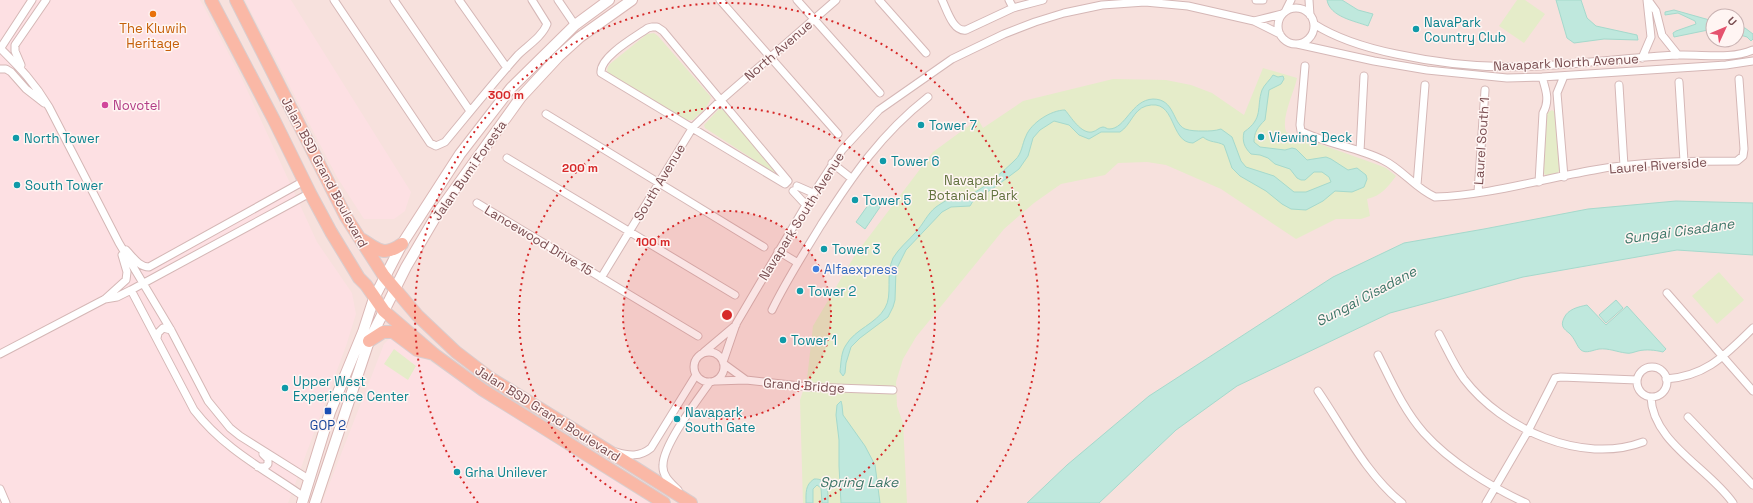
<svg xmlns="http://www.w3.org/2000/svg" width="1753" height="503" viewBox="0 0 1753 503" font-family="'Space Grotesk',sans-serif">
<rect width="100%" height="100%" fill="#fdefec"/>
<path fill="#f7e1dd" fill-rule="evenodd" d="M0 0H1753V503H0ZM1713 16H1737V40H1713Z"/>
<path fill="#fde0e3" d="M0 0H200L204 7 242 79 317 242 352 293 356 314 346 346 288 503H0Z
M245 0H291L411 192 405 211 394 219H364L337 177Z
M392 336 512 416 650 503H322L384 344Z"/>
<path fill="#e5ecc9" d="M1517 0H1525L1545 14 1524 43 1499 26Z
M654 33 658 36 711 97C709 107 699 114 693 120H687L609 76C606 70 607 67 611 63L647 34Z
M1263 68 1297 78C1294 93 1281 117 1286 132L1373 163 1386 168 1396 176C1388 187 1381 196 1367 199L1370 216 1361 219H1336L1296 239 1221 189 1166 165 1147 162 1118 163 1105 175 1061 184 1034 203 1004 229 916 337 903 359 896 382 897 406 903 423 907 503H803L800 400 807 379 813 326 855 255 933 152 978 119 983 128 1023 101 1113 79 1166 80 1191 85 1212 93 1244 115Z
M719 109 724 110 775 169V171L773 172 705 128 704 125Z
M1552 110 1556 113 1560 170 1556 175 1547 177 1543 172 1547 113Z
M1719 272 1744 300 1717 324 1692 296Z
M394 349 416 366 408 380 384 364Z"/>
<path fill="#bfe8dd" stroke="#a5d9cc" d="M1327 0H1342L1358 10 1373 14 1368 26C1355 21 1330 17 1327 0Z
M1556 0H1581L1587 18 1596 26 1637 35 1638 40 1604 39 1574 43 1567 38Z
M1674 10 1713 21V29L1674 37 1673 33 1676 31 1696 24 1695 21 1678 13 1665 15V12Z
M1737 27 1745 28 1753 34V39L1751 41 1747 37 1737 34Z
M1273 75 1278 77 1283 76 1284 79 1281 84 1269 90 1265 120C1258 127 1254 132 1254 142L1260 147 1285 150 1292 148 1296 149 1307 160 1326 157 1331 159 1348 170 1357 168 1366 175 1367 179 1364 187 1352 192 1335 191 1323 201 1306 210 1291 209 1282 204 1266 191 1240 176 1232 168 1224 145C1217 141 1210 143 1203 137L1193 143C1169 143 1177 97 1146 106 1133 110 1131 125 1120 132H1101L1089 139 1079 135 1069 125 1054 121 1040 130 1033 138 1028 156 1019 169 995 187 973 201 970 206 951 207 942 212 906 250 896 270 895 300 893 307 888 317 860 338 851 347 846 363 845 373 843 376 840 372C841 363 841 352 846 345 855 329 876 324 885 308 893 295 885 275 893 258 899 248 908 241 915 233 923 225 927 214 936 207 943 202 955 195 963 194 967 194 966 195 969 195 981 191 1006 169 1015 160 1022 154 1022 144 1026 136 1031 123 1051 110 1065 110 1071 117 1081 134 1092 132 1097 131 1099 127 1103 127 1105 127 1107 129 1109 129 1126 129 1131 100 1153 99 1175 99 1172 123 1185 129 1191 131 1197 131 1203 131 1209 131 1215 131 1221 129L1232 137 1241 161 1246 167 1274 176 1294 192H1306L1331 182 1329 177 1322 172H1314L1305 180H1301L1297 178 1290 169 1275 164 1268 158 1260 155 1251 154C1244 147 1242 141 1244 132 1264 118 1256 108 1262 90 1264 85 1270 80 1273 75Z
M871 201 880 207 865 229 856 222Z
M1676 201 1753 203V255L1677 250 1523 277 1390 313 1237 386 1176 430 1099 503H1027L1067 465 1149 396 1333 277 1404 243 1484 229 1588 209Z
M1616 300 1623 308 1606 323 1599 315Z
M1587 305 1606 325 1627 306 1666 349 1663 352C1655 350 1646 349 1638 351 1634 352 1630 354 1626 353 1617 352 1609 348 1599 349 1593 350 1586 354 1581 350 1577 347 1575 338 1569 333 1564 329 1560 326 1564 318 1568 309 1578 307 1587 305Z
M841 401 842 405 843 415 865 446 875 465 880 503H841L839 466V440L836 415 837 405Z
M814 479C829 478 828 493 828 503H822L821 488 817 485 813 489V503H806C806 493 805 485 814 479Z"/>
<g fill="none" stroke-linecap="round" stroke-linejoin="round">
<defs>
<path id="street" d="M334 0 426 137 430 143 436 146 445 142C469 113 493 83 518 55 527 46 542 37 547 24L532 0
M394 0 470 111
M459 0 507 68
M558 0 575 25
M720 0 838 134
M797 0 880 93
M879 0 926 53
M942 0C947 10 953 32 966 30L1013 8 1043 0
M1009 0 1013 8
M1256 0H1263
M1309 0 1310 15
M1648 0 1656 11 1662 35 1678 55
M1278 26a18 18 0 1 1 36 0a18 18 0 1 1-36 0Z
M1286 10 1291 0
M1254 21 1282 14
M1314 24C1339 40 1367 48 1396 54 1442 64 1489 69 1537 66 1584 64 1631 57 1678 55 1703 54 1730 60 1753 50
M652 27H657L663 31 788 181 785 184 601 73C599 57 635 37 648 28Z
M1297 44 1374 61 1427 70 1507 78 1542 77 1726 65 1753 61
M0 48C20 68 34 82 49 107L119 243 171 330 208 401 230 428 240 436 310 480
M0 49 32 0
M1642 58 1651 37 1647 0
M21 65 15 51V45L46 0
M1305 66 1300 125 1301 131C1326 144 1357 147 1383 160 1402 169 1416 189 1435 197 1490 195 1541 179 1594 170 1641 161 1689 161 1737 161L1743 156 1744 149 1739 79
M0 69H6L11 72 26 89 44 103
M1679 82 1684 161
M1619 85 1624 166
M546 114 764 247
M1360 151 1364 76
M507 158 735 295
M832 163 851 178
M1564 177 1557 93 1564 76
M1539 182 1543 113C1550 101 1546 90 1542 77
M1417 185 1425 85
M797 186 813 193
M793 191 806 205
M1478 192 1485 90
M477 203 698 336
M126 250C133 257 139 267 149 267L304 181
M778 251 798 263
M601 278 693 127 721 100 836 0
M131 290 194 410C225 450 264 469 304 497
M1667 293 1753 391
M105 299 117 297 131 290 310 193
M772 310C786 281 804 253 821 225 853 175 881 134 928 97
M1439 334C1447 349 1454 365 1464 379 1502 429 1582 465 1643 442
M157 338 158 333 163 328 171 330
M694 367a15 15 0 1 1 30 0a15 15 0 1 1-30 0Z
M704 352 736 325
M0 354 105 299 126 280 127 272 122 255
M1378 355C1391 381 1404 411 1424 433 1450 462 1491 487 1526 503
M723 362 736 324 806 205 842 150 879 110 952 59 1004 34 1035 22 1064 13 1102 5 1145 2 1188 6 1254 21 1280 34
M724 364 746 380
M1637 382a15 15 0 1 1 30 0a15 15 0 1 1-30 0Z
M1666 379C1707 376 1725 355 1753 328
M716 381 746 380 809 387 893 390
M1318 391C1344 429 1366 474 1402 503
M1651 397C1652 442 1710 469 1733 503
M1688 417 1753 485
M616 452C629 456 640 457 651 448L696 375
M258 467H265L268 464V459L263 454
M0 489 6 503
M678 490C671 483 662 476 663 465 663 445 698 399 710 382
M1486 503 1528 431 1555 378 1561 377 1637 380"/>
<path id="secondary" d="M302 503 330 412 363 332 374 298 402 244 460 154 511 88 575 25 609 0
M315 503 369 341 406 267 439 211 521 97 559 56 580 37 632 0"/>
<path id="primary" d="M211 0 274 120 310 193 331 232 359 278 366 285 384 311 435 355 483 390 664 503
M236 0 346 217 384 276 417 315 456 352 490 378 599 445 691 503
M363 240C379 251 385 256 402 244
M369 341 383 332H393L417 350 434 354"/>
</defs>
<use href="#street" stroke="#d5b7b6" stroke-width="9"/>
<use href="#secondary" stroke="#dab7b5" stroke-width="12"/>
<use href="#primary" stroke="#d9cdce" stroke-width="14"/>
<use href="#street" stroke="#fff" stroke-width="7"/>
<use href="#secondary" stroke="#fff" stroke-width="10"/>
<use href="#primary" stroke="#fab8a6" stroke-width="12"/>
</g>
<circle cx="727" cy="315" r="104" fill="#d62828" fill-opacity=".12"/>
<g fill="none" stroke="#d62828" stroke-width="2" stroke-dasharray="2 4">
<circle cx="727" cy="315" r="104"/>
<path d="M637 503A208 208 0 1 1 817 503"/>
<path d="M478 503A312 312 0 1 1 976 503"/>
</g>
<circle fill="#e8710a" stroke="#fff5f3" stroke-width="1.5" cx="153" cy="14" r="4"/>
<g fill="#0f9aa8" stroke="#fff5f3" stroke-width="1.5">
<circle cx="1416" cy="29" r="4"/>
<circle cx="921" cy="125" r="4"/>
<circle cx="1261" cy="137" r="4"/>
<circle cx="16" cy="138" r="4"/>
<circle cx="883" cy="161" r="4"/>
<circle cx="17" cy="185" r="4"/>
<circle cx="855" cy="200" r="4"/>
<circle cx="824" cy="249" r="4"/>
<circle cx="800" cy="291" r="4"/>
<circle cx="783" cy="340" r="4"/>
<circle cx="285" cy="388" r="4"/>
<circle cx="677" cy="419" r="4"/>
<circle cx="457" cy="472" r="4"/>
</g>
<circle fill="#d1479c" stroke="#fff5f3" stroke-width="1.5" cx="105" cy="105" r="4"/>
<circle fill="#3f7fe0" stroke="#fff5f3" stroke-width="1.5" cx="816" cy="269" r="4"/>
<rect fill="#1a4fb4" stroke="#fff5f3" stroke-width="1.5" x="324" y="407" width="8" height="8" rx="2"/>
<g text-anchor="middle" stroke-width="3" stroke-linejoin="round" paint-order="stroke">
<g font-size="13" fill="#0d838f" stroke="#fff5f3" text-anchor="start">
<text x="1424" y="27">NavaPark<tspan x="1424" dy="15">Country Club</tspan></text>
<text x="929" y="130">Tower 7</text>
<text x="1269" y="142">Viewing Deck</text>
<text x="24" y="143">North Tower</text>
<text x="891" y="166">Tower 6</text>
<text x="25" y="190">South Tower</text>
<text x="863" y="205">Tower 5</text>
<text x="832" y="254">Tower 3</text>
<text x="808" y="296">Tower 2</text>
<text x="791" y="345">Tower 1</text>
<text x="293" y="386">Upper West<tspan x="293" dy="15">Experience Center</tspan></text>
<text x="685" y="417">Navapark<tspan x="685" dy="15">South Gate</tspan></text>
<text x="465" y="477">Grha Unilever</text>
</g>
<g font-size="13" fill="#c56008" stroke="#fff5f3">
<text x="153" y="33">The Kluwih<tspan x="153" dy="15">Heritage</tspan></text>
</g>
<g font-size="13" fill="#794d50" stroke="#fff5f3">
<text transform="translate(778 50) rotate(-41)" y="5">North Avenue</text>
<text transform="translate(1566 62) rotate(-3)" y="5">Navapark North Avenue</text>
<text transform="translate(1481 141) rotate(-86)" y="5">Laurel South 1</text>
<text transform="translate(1658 165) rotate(-4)" y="5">Laurel Riverside</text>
<text transform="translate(469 170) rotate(-55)" y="5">Jalan Bumi Foresta</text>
<text transform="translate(325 172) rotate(62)" y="5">Jalan BSD Grand Boulevard</text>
<text transform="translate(659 182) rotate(-59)" y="5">South Avenue</text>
<text transform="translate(801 216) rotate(-58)" y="5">Navapark South Avenue</text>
<text transform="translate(539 240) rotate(31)" y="5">Lancewood Drive 15</text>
<text transform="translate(804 385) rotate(4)" y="5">Grand Bridge</text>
<text transform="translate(548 413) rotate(32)" y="5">Jalan BSD Grand Boulevard</text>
</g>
<g font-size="13" fill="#b23c85" stroke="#fff5f3" text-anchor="start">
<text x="113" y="110">Novotel</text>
</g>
<g font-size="13" fill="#63733f" stroke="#fff5f3">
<text x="973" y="185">Navapark<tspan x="973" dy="15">Botanical Park</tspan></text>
</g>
<g font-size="13" fill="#366cbe" stroke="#fff5f3" text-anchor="start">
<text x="824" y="274">Alfaexpress</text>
</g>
<g font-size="13" fill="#164399" stroke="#fff5f3">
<text x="328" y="430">GOP 2</text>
</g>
<g font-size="14" font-style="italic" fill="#3d7668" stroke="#fff5f3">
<text transform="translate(1679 231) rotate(-8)" y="5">Sungai Cisadane</text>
<text transform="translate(1366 296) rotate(-28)" y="5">Sungai Cisadane</text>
<text x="859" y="487">Spring Lake</text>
</g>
</g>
<circle cx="727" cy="315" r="6" fill="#d62828" stroke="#fff5f3" stroke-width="2"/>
<g font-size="12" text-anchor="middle" font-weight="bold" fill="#d62828" stroke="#fff5f3" stroke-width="3" stroke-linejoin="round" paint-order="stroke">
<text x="506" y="99">300 m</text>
<text x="580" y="172">200 m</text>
<text x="653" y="246">100 m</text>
</g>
<g transform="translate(1725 28) rotate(46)"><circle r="19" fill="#fff5f3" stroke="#c9b2b2"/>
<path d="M0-3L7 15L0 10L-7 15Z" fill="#e5526e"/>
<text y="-6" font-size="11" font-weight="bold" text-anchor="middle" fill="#794d50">U</text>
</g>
</svg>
